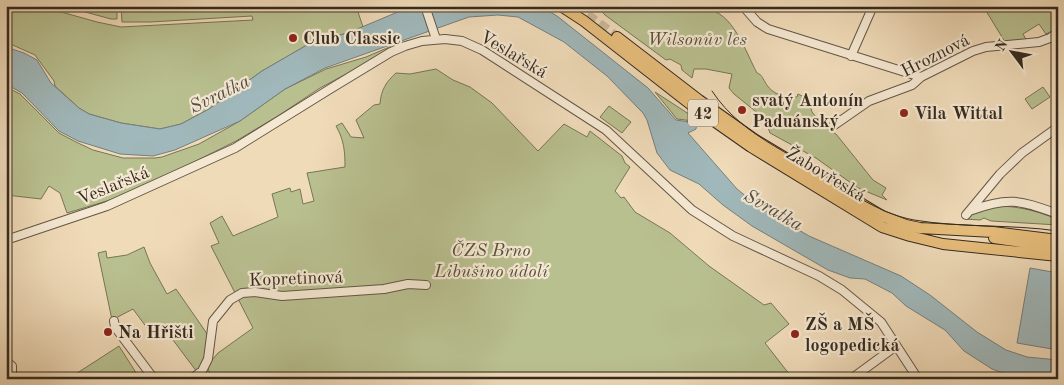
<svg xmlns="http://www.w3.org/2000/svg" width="1064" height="385" viewBox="0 0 1064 385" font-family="'Old Standard TT',serif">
<rect width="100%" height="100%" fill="#f0dbb9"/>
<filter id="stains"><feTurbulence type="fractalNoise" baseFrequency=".004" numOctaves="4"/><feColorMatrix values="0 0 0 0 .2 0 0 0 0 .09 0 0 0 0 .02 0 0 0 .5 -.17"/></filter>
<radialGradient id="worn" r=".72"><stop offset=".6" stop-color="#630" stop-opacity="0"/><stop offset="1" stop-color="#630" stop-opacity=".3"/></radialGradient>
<path fill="#b9c090" stroke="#777558" d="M6 6H40L97 22 121 27 253 20 252 16 150 22H122L121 6H395L372 10 357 9 363 27 350 32 307 45 262 71 209 109 181 124 160 129 121 123 89 114 79 108 55 86 54 81 35 55 6 42Z
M63 6H117V19H111Z
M597 6H672L673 10C683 9 694 8 705 9 733 11 745 51 757 73 762 75 762 77 765 82 772 95 784 97 797 97L798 94 808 99 812 112 824 127 836 134 873 180 886 188 882 195 887 200 858 188 816 158 770 133 765 119 734 94 729 88 732 74 706 69H694L692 78 682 70 681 65 670 59 666 60 605 15Z
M983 6H1058V28L1046 34 1039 24 1023 34 1027 41 1005 42Z
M401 42 348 73 320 88 278 116 236 141 166 176 110 200 67 213 60 193 49 186 41 199 6 195V87L20 94 59 133 76 142 93 150 123 158H155L162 157 199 144 240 121 285 89 326 69 366 57Z
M436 69 453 80 470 87 492 103 538 151 564 124 587 137 590 131 622 156 625 163 630 167 615 191 621 198 624 197 635 212 670 233 709 266 764 305 771 303 789 324 765 343 793 379H212L207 366 218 353 253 328 211 246 219 243 210 223 222 216 233 236 278 217 272 194 290 188 291 192 300 189 303 204 314 201 307 173 345 167C345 151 344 140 336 126L342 123 351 137 364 138 356 120 374 105 380 104C381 90 386 82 396 73L410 74Z
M1043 87 1050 97 1032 109 1025 99Z
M655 92 695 118 693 121 677 119Z
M609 106 631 122 622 133 600 117Z
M996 206C1016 206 1033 210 1052 217L1053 223 1058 219V225L991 221 984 218 980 220 965 219 966 217 976 211Z
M144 247 150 263 167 294 176 289 210 338 208 355 197 372 161 324 150 332 133 309 112 320 98 253 106 251 107 258 127 255Z
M119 346 140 379H68Z"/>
<path fill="#a0b8bb" stroke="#757f7d" d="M412 6H540L557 16 648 88 676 120 697 123 696 129 688 133 737 189 758 206 809 236 901 276 930 295 977 332 1006 350 1027 357 1058 360V379H1019L992 369 964 351 945 330 906 306 892 293 865 279 850 278 828 270 752 226 723 205 699 184 670 170 657 153 647 120 643 113 607 76 564 42 518 17 498 15 469 17 325 68 285 89 240 121 175 150 153 156 120 154 78 141 59 131 22 93 6 84V47L24 53 37 60 51 83 79 108 89 114 121 123 160 129 181 124 209 109 262 71 307 45 350 32Z
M1030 268 1058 273V350L1017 343Z"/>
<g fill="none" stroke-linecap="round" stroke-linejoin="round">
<path stroke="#cbb89a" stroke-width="10" stroke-dasharray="10 5" stroke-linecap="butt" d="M575 6 617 37"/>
<defs>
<path id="minor" d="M425 6 436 39
M743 6 757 22 768 29 921 77
M851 56 873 6
M833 126 869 101 912 85 921 77 973 51 986 47 1039 42 1050 38 1058 33
M972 210C1010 196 1021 201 1058 214
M966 215 1000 174 1022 153 1058 127
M6 240 107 206 235 148 330 89 391 52 405 46 422 41 445 39 462 41 482 50 606 130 692 210 733 236 819 276 842 290 881 322 918 379
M114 321 115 327 154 379
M6 361 12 366V379
M191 379 202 371 208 359 213 321 230 300 242 293 255 292 282 296 384 289 408 284 426 285
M851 379 896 346"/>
<path id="highway" d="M561 6 584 21 694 107 751 147 882 227 910 236 943 244 1058 256
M617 37 699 100 754 139 882 216 906 225 920 228 993 232 1058 240
M994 238 1043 245 1057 250"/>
</defs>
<use href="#minor" stroke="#645646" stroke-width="10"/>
<use href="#highway" stroke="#352a1f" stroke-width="12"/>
<use href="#minor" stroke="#f5e8d2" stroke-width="8"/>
<use href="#highway" stroke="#e8be7c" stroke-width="10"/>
<path stroke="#352a1f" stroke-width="1" d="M712 91C720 103 729 113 740 122 761 140 787 153 810 167 843 187 876 213 914 220 962 228 1010 224 1058 231"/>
</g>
<g fill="#8f2418" stroke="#f5e8d2" stroke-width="2">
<circle cx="293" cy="38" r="5"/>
<circle cx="742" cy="110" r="5"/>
<circle cx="904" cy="113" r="5"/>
<circle cx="108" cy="332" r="5"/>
<circle cx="795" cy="334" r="5"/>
</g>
<g text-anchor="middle" stroke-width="4.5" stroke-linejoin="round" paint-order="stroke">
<rect fill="#f5e8d2" stroke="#6f6355" stroke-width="1" x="688" y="99.5" width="30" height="27" rx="4"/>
<g font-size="16" font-weight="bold" fill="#352a1f">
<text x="703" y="119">42</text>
</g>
<g font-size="18" font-weight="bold" fill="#352a1f" stroke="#f5e8d2" text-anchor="start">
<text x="303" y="44">Club Classic</text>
<text x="752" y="106">svatý Antonín<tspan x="752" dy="21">Paduánský</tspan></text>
<text x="914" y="119">Vila Wittal</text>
<text x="805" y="330">ZŠ a MŠ<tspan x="805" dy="21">logopedická</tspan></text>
<text x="118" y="338">Na Hřišti</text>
</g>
<g font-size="18" font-style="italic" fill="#56503b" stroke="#f5e8d2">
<text x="697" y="45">Wilsonův les</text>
<text x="491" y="256">ČZS Brno<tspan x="491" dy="21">Libušino údolí</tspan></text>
</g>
<g font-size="18" fill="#352a1f" stroke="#f5e8d2">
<text transform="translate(514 54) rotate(31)" y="6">Veslařská</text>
<text transform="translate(935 55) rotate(-27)" y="6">Hroznová</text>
<text transform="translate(826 174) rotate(31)" y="6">Žabovřeská</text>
<text transform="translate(113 185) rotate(-22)" y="6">Veslařská</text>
<text transform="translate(296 278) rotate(-2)" y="6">Kopretinová</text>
</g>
<g font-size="19" font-style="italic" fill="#504e46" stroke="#f5e8d2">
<text transform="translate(219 93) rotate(-26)" y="7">Svratka</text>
<text transform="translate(774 209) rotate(30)" y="7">Svratka</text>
</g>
</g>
<rect width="1064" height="385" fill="none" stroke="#f0dbb9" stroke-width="25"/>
<rect x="8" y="8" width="1049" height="370" fill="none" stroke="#352a1f" stroke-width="2.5"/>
<rect x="12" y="12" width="1039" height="360" fill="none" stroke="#352a1f"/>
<g transform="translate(1012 52) rotate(302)" stroke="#f5e8d2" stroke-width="4" paint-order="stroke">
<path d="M0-4L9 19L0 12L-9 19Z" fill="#352a1f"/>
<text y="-8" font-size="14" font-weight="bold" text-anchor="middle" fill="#352a1f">N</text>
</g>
<rect width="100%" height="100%" filter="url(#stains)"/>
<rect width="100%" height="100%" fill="url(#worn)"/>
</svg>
